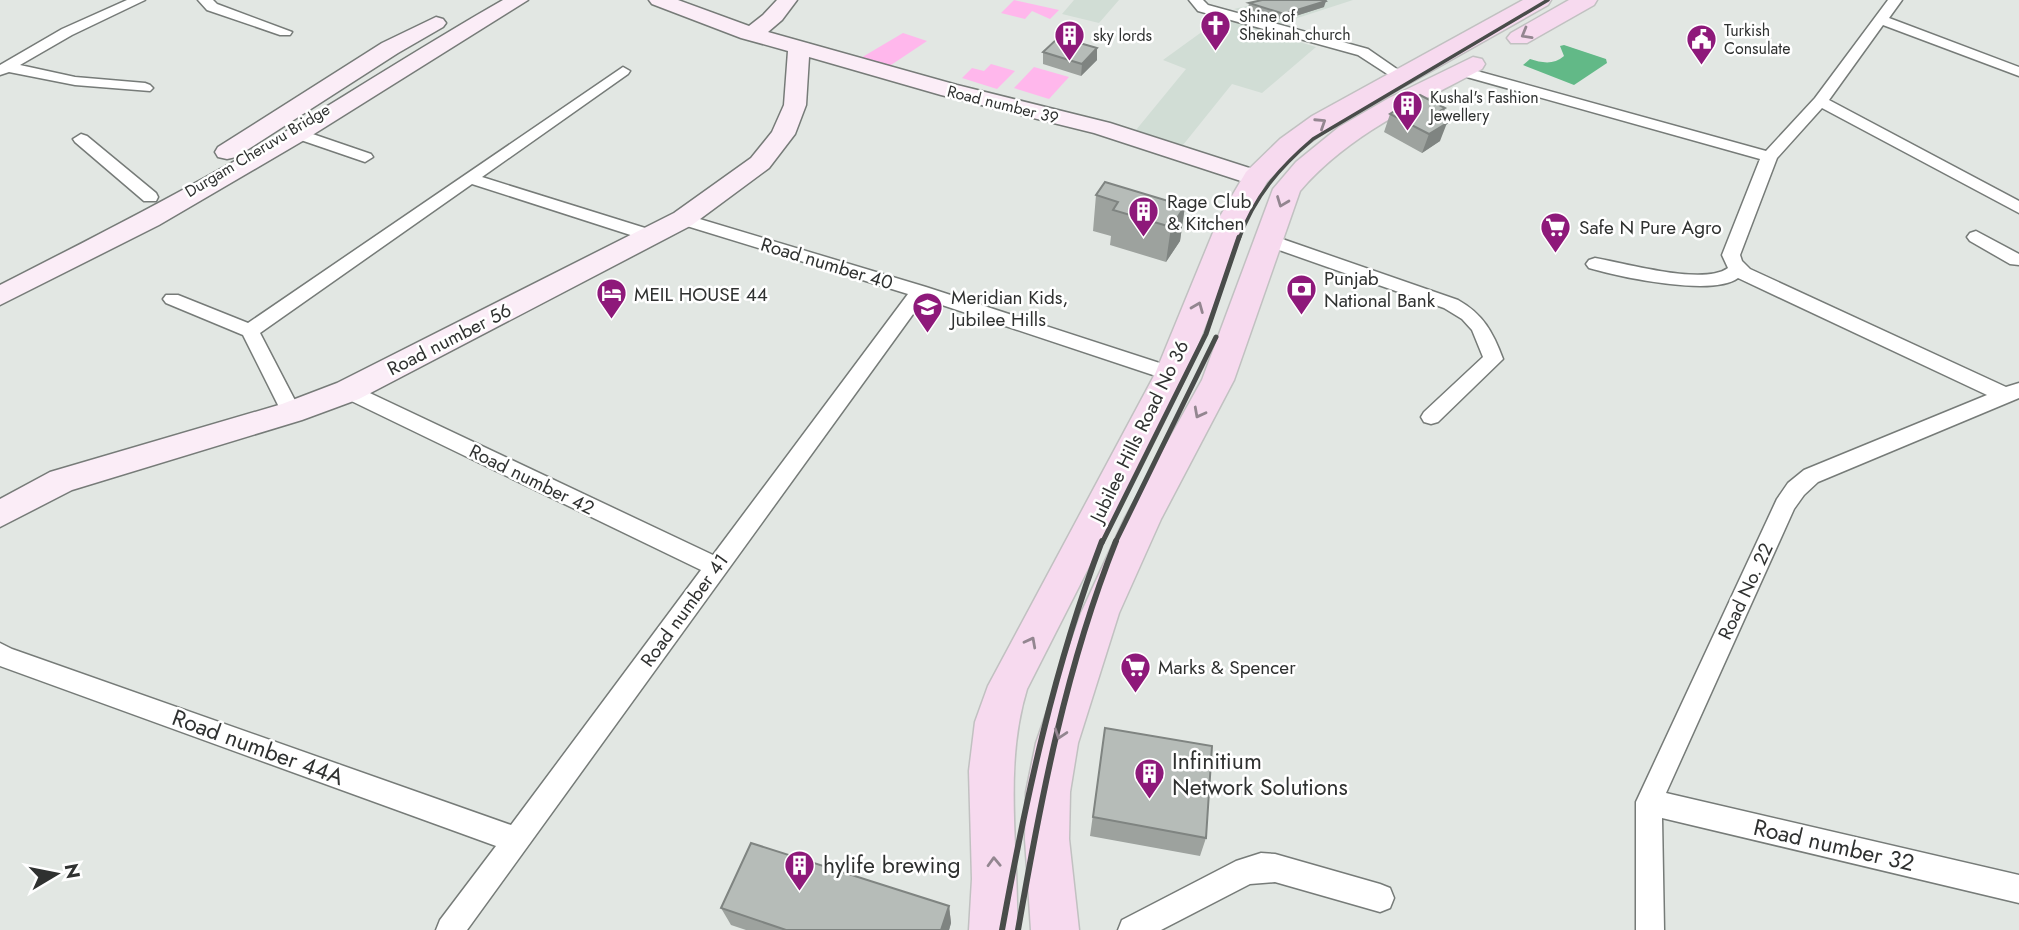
<svg xmlns="http://www.w3.org/2000/svg" width="2019" height="930" viewBox="0 0 2019 930" font-family="Jost,sans-serif">
<rect width="100%" height="100%" fill="#e2e7e3"/>
<path fill="#d1ddd5" d="M1074 0H1119L1099 23 1062 14Z
M1272 0H1353L1279 24 1234 9Z
M1221 18 1316 47 1262 93 1232 84 1183 145 1136 130 1186 69 1163 60Z"/>
<path fill="#ffb7ec" d="M1014 0 1059 10 1050 19 1032 11 1025 19 1001 13Z
M903 33 927 41 888 67 859 59Z
M991 64 1015 71 997 89 962 78 972 68 984 71Z
M1034 67 1069 77 1049 99 1014 88Z"/>
<path fill="#62b987" d="M1564 45 1606 59 1607 63 1574 85 1523 65 1530 59C1542 63 1554 65 1564 56L1560 46Z"/>
<g fill="none" stroke-linecap="round" stroke-linejoin="round">
<defs>
<path id="street" d="M127 0H145L72 35 20 65 75 77 145 83 150 85 153 88 150 91 75 85 9 72 0 75V65L62 29Z
M198 0H213L217 4 292 32 290 35H280L207 10Z
M1189 0H1203L1208 5 1368 49 1407 76 1405 79H1395L1358 55 1198 11Z
M1888 0H1902L1889 18 2019 67V76L1883 25 1829 100 2019 201V213L1822 108 1777 158 1740 255 1742 261 1750 269 2006 387 2019 383V398L1818 482 1804 495 1794 509 1666 793 2019 875V903L1662 818 1664 930H1636V802L1777 499 1788 483 1804 470 1987 395 1738 278C1713 297 1620 277 1589 268L1586 264 1589 260 1595 258C1625 263 1703 286 1728 268L1722 255 1760 159 1456 74 1454 71 1461 67 1466 68 1766 151 1815 98Z
M623 67 630 71 628 74 482 177 658 232 661 236 658 240H646L472 184 260 333 301 412 298 417 291 419 284 417 243 335 166 303 163 299 166 295H178L248 323Z
M298 129 371 154 373 157 365 162 292 137 290 134Z
M81 134 87 136 156 193 158 197 156 201H144L75 142 73 139Z
M683 214 926 287 1178 369 1181 374 1178 379 1171 381 924 299 467 930H436L440 920 496 846 0 666V643L12 649 511 825 701 570 341 396 338 391 341 386H355L713 555 908 294 677 223 674 219Z
M1976 231 2019 254V265L2010 264 1970 241 1967 237 1970 233Z
M1268 234 1458 300C1483 314 1493 332 1503 359L1438 422 1431 424 1424 422 1421 417 1424 412 1483 357 1472 330 1462 319 1444 308 1262 244 1259 240 1262 236Z
M1261 853 1275 854 1380 884 1390 888 1394 898 1390 908 1380 912 1275 882 1250 884 1161 930H1118L1122 920 1236 861Z"/>
<path id="secondary" d="M503 0H528L306 139 159 225 0 305V285C98 235 196 185 290 129 361 86 431 41 503 0Z
M649 0H678L749 26 763 15 777 0H797L782 20 768 32 957 85 1110 123 1265 173 1268 178 1265 183 1256 185 1247 183 1094 133 941 95 809 57 806 105 795 134 769 168 692 225 359 399 302 420 72 490 0 527V499L50 472 282 404 337 383 674 213 751 158 772 132 784 105 788 51 741 38 652 4Z
M436 17 443 19 446 23 443 27 398 53 236 157 227 159 218 157 215 152 218 147 382 43Z"/>
<path id="primary" d="M1523 0H1551L1548 5 1330 128 1298 151 1267 182 1247 218 1187 374 1027 689C1003 767 1019 850 1017 930H969L972 879 969 771 975 722 988 686 1155 374 1219 218 1246 172 1280 139 1312 116Z
M1569 0H1597L1594 5 1527 43H1511L1507 38 1511 33Z
M1473 57 1482 59 1485 64 1482 69C1417 104 1349 134 1300 191L1234 380 1161 519 1119 613 1078 743 1070 792 1069 839 1079 930H1031L1025 839 1026 792 1036 743 1081 613 1125 518 1202 380 1273 189 1296 162 1339 127 1389 98Z"/>
</defs>
<use href="#street" stroke="#767b78" stroke-width="3"/>
<use href="#secondary" stroke="#767b78" stroke-width="3"/>
<use href="#primary" stroke="#c1c1c1" stroke-width="3"/>
<use href="#street" fill="#fff" fill-rule="evenodd"/>
<use href="#secondary" fill="#fbedf7" fill-rule="evenodd"/>
<use href="#primary" fill="#f7daef" fill-rule="evenodd"/>
<path stroke="#494c4a" stroke-width="3.5" d="M1239 239C1255 196 1279 168 1313 139L1548 0"/>
<path stroke="#494c4a" stroke-width="5" d="M1102 543 1206 334 1239 237
M1115 543 1216 337"/>
<path stroke="#494c4a" stroke-width="6" d="M1002 930C1026 798 1054 667 1102 541
M1018 930C1041 798 1066 666 1116 541"/>
</g>
<path fill="#9da29e" d="M1249 3 1324 7 1283 20 1248 9Z
M1043 52 1097 60 1081 76 1043 64Z
M1390 114 1441 120 1440 141 1422 153 1384 132Z
M1096 195 1185 206 1180 241 1166 262 1110 245 1111 236 1093 231Z
M1105 728 1206 838 1200 856 1090 836Z
M949 906 951 923 949 930H746L731 925 721 908Z"/>
<path fill="#7f8481" d="M1326 1 1324 7 1283 20 1284 14Z
M1097 48V60L1081 76 1082 64Z
M1445 108 1439 126 1427 134 1433 115Z
M1447 123 1440 141 1422 153 1429 134Z
M1185 206 1180 241 1166 262 1171 227Z
M949 906 951 923 949 930H941Z"/>
<path fill="#b6bcb8" stroke="#7f8481" stroke-width="2" d="M1262 0H1325L1326 1 1284 14 1249 3Z
M1059 37 1097 48 1082 64 1043 52Z
M1420 95 1445 108 1433 115 1447 123 1429 134 1390 114Z
M1105 182 1185 206 1171 227 1113 210 1118 202 1096 195Z
M1105 728 1212 746 1206 838 1093 817Z
M751 843 949 906 941 930H786L721 908Z"/>
<defs><path id="oneway-chevron" d="M-2-3.5L2.5 0L-2 3.5" fill="none" stroke-width="1.6" stroke-linecap="round" stroke-linejoin="round" transform="scale(1.75)"/></defs>
<g stroke="#938690">
<use href="#oneway-chevron" transform="translate(1526 34) rotate(150)"/>
<use href="#oneway-chevron" transform="translate(1321 123) rotate(-33)"/>
<use href="#oneway-chevron" transform="translate(1282 202) rotate(111)"/>
<use href="#oneway-chevron" transform="translate(1198 307) rotate(-68)"/>
<use href="#oneway-chevron" transform="translate(1199 413) rotate(118)"/>
<use href="#oneway-chevron" transform="translate(1031 642) rotate(-62)"/>
<use href="#oneway-chevron" transform="translate(1060 734) rotate(108)"/>
<use href="#oneway-chevron" transform="translate(994 862) rotate(-92)"/>
</g>
<defs>
<symbol id="church-pin" viewBox="-11 -11 22 30"><path d="M0 17L-7.5 6A9.5 9.5 0 1 1 7.5 6Z" fill="#8e197a" stroke="#fff"/><path d="M-1.2-6h2.4v3.5h3.3v2.4h-3.3V6h-2.4V-.1h-3.3v-2.4h3.3Z" fill="#fff"/></symbol>
<symbol id="building-pin" viewBox="-11 -11 22 30"><path d="M0 17L-7.5 6A9.5 9.5 0 1 1 7.5 6Z" fill="#8e197a" stroke="#fff"/><path d="M-4-6H4V6H1V3H-1V6H-4ZM-2.5-4.3h1.7v1.8h-1.7ZM.8-4.3h1.7v1.8H.8ZM-2.5-1h1.7V.8h-1.7ZM.8-1h1.7V.8H.8Z" fill="#fff"/></symbol>
<symbol id="civic-pin" viewBox="-11 -11 22 30"><path d="M0 17L-7.5 6A9.5 9.5 0 1 1 7.5 6Z" fill="#8e197a" stroke="#fff"/><path d="M-.6-6.5H3V-4.5H.6V-3L4-1V1h2V6H-6V1h2V-1L-.6-3ZM-1.2 2.5V6h2.4V2.5Z" fill="#fff"/></symbol>
<symbol id="supermarket-pin" viewBox="-11 -11 22 30"><path d="M0 17L-7.5 6A9.5 9.5 0 1 1 7.5 6Z" fill="#8e197a" stroke="#fff"/><path d="M-6-5.5h2.5l.6 2H6L4.5 2H-2.5L-4.4-4H-6ZM-1.5 3.2a1.3 1.3 0 1 0 .1 0ZM3 3.2a1.3 1.3 0 1 0 .1 0Z" fill="#fff"/></symbol>
<symbol id="bank-pin" viewBox="-11 -11 22 30"><path d="M0 17L-7.5 6A9.5 9.5 0 1 1 7.5 6Z" fill="#8e197a" stroke="#fff"/><path d="M-6-4H6V4H-6ZM0-2.3a2.3 2.3 0 1 0 0 4.6a2.3 2.3 0 1 0 0-4.6Z" fill="#fff"/></symbol>
<symbol id="hotel-pin" viewBox="-11 -11 22 30"><path d="M0 17L-7.5 6A9.5 9.5 0 1 1 7.5 6Z" fill="#8e197a" stroke="#fff"/><path d="M-6-4.5h1.5V1H6V5H4.5V3h-9V5H-6ZM-4 0a1.8 1.8 0 1 1 3.6 0ZM.5 0V-2.5h3Q6-2.5 6 0Z" fill="#fff"/></symbol>
<symbol id="school-pin" viewBox="-11 -11 22 30"><path d="M0 17L-7.5 6A9.5 9.5 0 1 1 7.5 6Z" fill="#8e197a" stroke="#fff"/><path d="M0-5L7-2L0 1L-7-2ZM-4 1L0 2.5L4 1V4Q0 6-4 4Z" fill="#fff"/></symbol>
</defs>
<g fill-rule="evenodd">
<use href="#church-pin" x="1198" y="8" width="35" height="47"/>
<use href="#building-pin" x="1052" y="18" width="35" height="47"/>
<use href="#civic-pin" x="1684" y="22" width="35" height="47"/>
<use href="#building-pin" x="1390" y="88" width="35" height="47"/>
<use href="#building-pin" x="1126" y="194" width="35" height="47"/>
<use href="#supermarket-pin" x="1538" y="210" width="35" height="47"/>
<use href="#bank-pin" x="1284" y="272" width="35" height="47"/>
<use href="#hotel-pin" x="594" y="276" width="35" height="47"/>
<use href="#school-pin" x="910" y="290" width="35" height="47"/>
<use href="#supermarket-pin" x="1118" y="650" width="35" height="47"/>
<use href="#building-pin" x="1132" y="756" width="35" height="47"/>
<use href="#building-pin" x="782" y="848" width="35" height="47"/>
</g>
<g text-anchor="middle" stroke-width="5" stroke-linejoin="round" paint-order="stroke">
<g font-size="16" fill="#2f3130" stroke="#fff" text-anchor="start">
<text x="1239" y="22">Shine of<tspan x="1239" dy="18">Shekinah church</tspan></text>
<text x="1724" y="36">Turkish<tspan x="1724" dy="18">Consulate</tspan></text>
<text x="1093" y="41">sky lords</text>
<text x="1430" y="103">Kushal's Fashion<tspan x="1430" dy="18">Jewellery</tspan></text>
</g>
<g font-size="16" fill="#2f3130" stroke="#fff">
<text transform="translate(1003 104) rotate(14)" y="6">Road number 39</text>
<text transform="translate(257 150) rotate(-31)" y="6">Durgam Cheruvu Bridge</text>
</g>
<g font-size="19" fill="#2f3130" stroke="#fff" text-anchor="start">
<text x="1167" y="208">Rage Club<tspan x="1167" dy="22">&amp; Kitchen</tspan></text>
<text x="1579" y="234">Safe N Pure Agro</text>
<text x="1324" y="285">Punjab<tspan x="1324" dy="22">National Bank</tspan></text>
<text x="634" y="301">MEIL HOUSE 44</text>
<text x="951" y="304">Meridian Kids,<tspan x="951" dy="22">Jubilee Hills</tspan></text>
<text x="1158" y="674">Marks &amp; Spencer</text>
</g>
<g font-size="19" fill="#2f3130" stroke="#fff">
<text transform="translate(827 263) rotate(17)" y="7">Road number 40</text>
<text transform="translate(449 339) rotate(-27)" y="7">Road number 56</text>
<text transform="translate(1139 431) rotate(-64)" y="7">Jubilee Hills Road No 36</text>
<text transform="translate(532 479) rotate(26)" y="7">Road number 42</text>
<text transform="translate(1745 591) rotate(-65)" y="7">Road No. 22</text>
<text transform="translate(684 610) rotate(-54)" y="7">Road number 41</text>
</g>
<g font-size="23" fill="#2f3130" stroke="#fff">
<text transform="translate(258 747) rotate(20)" y="8">Road number 44A</text>
<text transform="translate(1834 845) rotate(13)" y="8">Road number 32</text>
</g>
<g font-size="23" fill="#2f3130" stroke="#fff" text-anchor="start">
<text x="1172" y="769">Infinitium<tspan x="1172" dy="26">Network Solutions</tspan></text>
<text x="823" y="873">hylife brewing</text>
</g>
</g>
<g transform="translate(56 874) rotate(80)" stroke="#ffffff" stroke-width="5" paint-order="stroke">
<path d="M0-5L12 26L0 18L-12 26Z" fill="#2f3130"/>
<text y="-10" font-size="19" font-weight="bold" text-anchor="middle" fill="#2f3130">N</text>
</g>
</svg>
